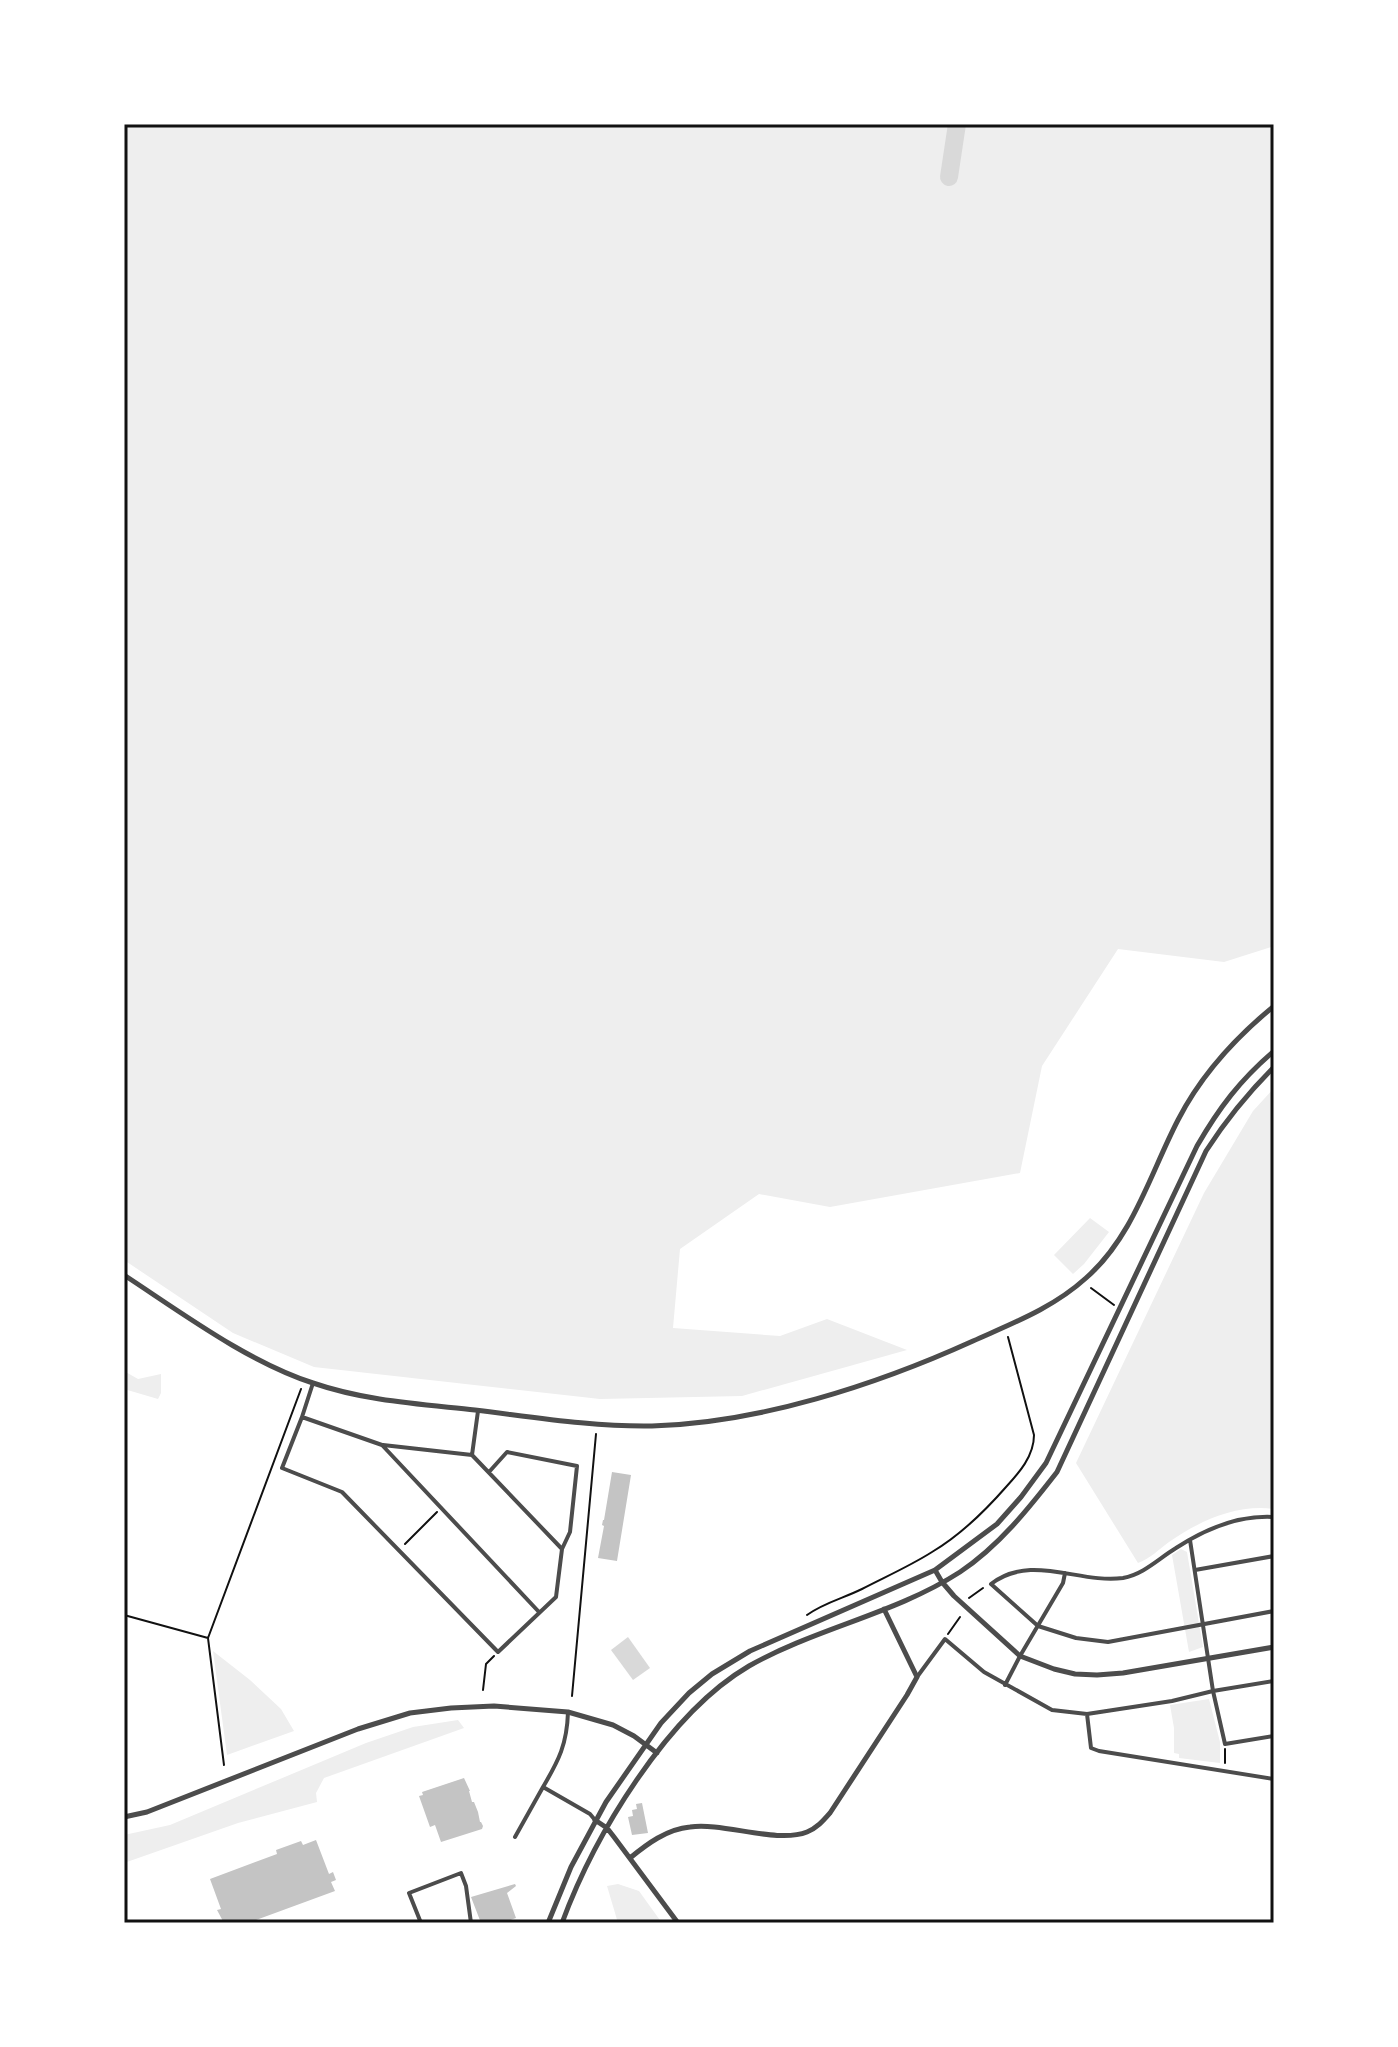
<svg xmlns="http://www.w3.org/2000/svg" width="1398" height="2047" viewBox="0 0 1398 2047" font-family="Cabin,sans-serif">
<rect width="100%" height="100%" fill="#fff"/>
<path fill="#eee" d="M124 124H1274V946L1224 962 1118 949 1042 1066 1020 1173 830 1207 759 1194 680 1249 673 1328 780 1336 827 1319 907 1350 742 1396 600 1399 314 1367 233 1333 124 1260Z
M1274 1088V1509C1237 1504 1199 1521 1169 1542 1158 1550 1151 1558 1138 1563L1076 1463 1204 1193 1253 1111Z
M1090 1218 1109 1232 1084 1264 1073 1274 1054 1255Z
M124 1371 138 1379 161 1374V1393L158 1399 124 1389Z
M1181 1549 1187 1552 1203 1647 1189 1652 1172 1555Z
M213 1651 250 1680 281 1709 294 1731 227 1755Z
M1209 1699 1220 1742V1763L1179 1758V1754L1174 1753V1728L1170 1705Z
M458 1720 464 1728 324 1778 316 1793 317 1802 238 1823 124 1863V1835L170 1825 366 1743 413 1727Z
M618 1884 639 1891 662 1923H618L607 1886Z"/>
<path fill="#d9d9d9" d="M628 1637 650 1668 633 1680 611 1650Z"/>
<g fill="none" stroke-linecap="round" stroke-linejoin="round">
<path stroke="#d9d9d9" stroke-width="18" d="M949 177 957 124"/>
</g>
<path fill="#c4c4c4" d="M612 1472 631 1475 617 1561 598 1558 604 1526 602 1525 603 1520H604Z
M464 1778 470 1791H469L472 1802H474L478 1812 480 1822H481L483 1826 482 1829 441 1842 435 1825 430 1827 419 1796 423 1795 422 1792Z
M642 1803 648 1833 632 1835 628 1817 633 1816 632 1810 637 1809 636 1804Z
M316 1840 329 1874 333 1872 336 1880 331 1882 335 1891 248 1923H224L217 1910 221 1909 210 1879 277 1854 276 1850 301 1841 303 1845Z
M515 1884 516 1886 507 1893 516 1918 502 1923H481L471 1897Z"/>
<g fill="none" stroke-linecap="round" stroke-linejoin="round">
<path stroke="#111" stroke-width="2" d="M1091 1288 1114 1305
M405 1544 437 1512
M969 1598 983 1588
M124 1615 208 1638 224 1765
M807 1615C823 1603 844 1598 862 1589 885 1577 910 1566 932 1552 959 1536 985 1511 1006 1487 1019 1473 1034 1456 1034 1435L1008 1337
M948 1634 960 1617
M208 1638 301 1389
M483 1690 486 1664 494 1656
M572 1696 596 1434
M1225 1763V1749"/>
<path stroke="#4c4c4c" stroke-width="4" d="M313 1383 302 1417 282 1468 342 1492 498 1652 556 1597 562 1549 472 1455 478 1411
M302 1417 382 1445 539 1612
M383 1445 472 1455
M489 1472 507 1452 577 1466 570 1532 562 1549
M1274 1517C1239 1515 1205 1529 1176 1548 1158 1559 1144 1574 1123 1578 1079 1584 1031 1553 991 1584L1038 1626 1076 1638 1108 1642 1274 1611
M1190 1540 1213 1691 1225 1744 1274 1736
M1195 1570 1274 1556
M917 1677 945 1639 984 1672 1052 1710 1087 1714 1172 1701 1213 1691 1274 1681
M1005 1685 1020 1656 1063 1583 1065 1573
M568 1712C567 1744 559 1760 543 1787L590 1814 595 1820
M1087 1714 1091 1748 1099 1751 1274 1779
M515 1837 543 1787
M421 1923 409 1893 461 1873 466 1886 471 1923"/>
<path stroke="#4c4c4c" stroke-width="5" d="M124 1275C182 1313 248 1362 313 1383 365 1401 420 1404 475 1410 533 1417 593 1427 652 1426 759 1423 876 1385 973 1341 1013 1323 1053 1308 1086 1278 1133 1237 1150 1174 1178 1120 1201 1075 1235 1038 1274 1006
M935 1570 942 1582 954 1596 1020 1656 1054 1669 1075 1674 1097 1675 1123 1673 1274 1647
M124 1817 147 1812 358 1729 410 1713 451 1708 494 1706 568 1712 613 1725 634 1736 657 1753
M595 1820 607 1828 614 1837 678 1923
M630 1858C647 1844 667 1829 690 1827 723 1822 777 1844 807 1832 817 1828 823 1821 830 1813L907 1695 917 1677 884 1609
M548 1923 571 1867 606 1802 661 1723 689 1693 712 1674 750 1651 935 1570 997 1524 1021 1497 1046 1463 1197 1146C1219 1108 1240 1080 1274 1051
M562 1923C594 1836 667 1714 749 1666 816 1628 895 1614 960 1572 999 1546 1029 1508 1057 1472L1206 1151C1226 1120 1248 1093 1274 1067"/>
</g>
<rect width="1398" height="2047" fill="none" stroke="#ffffff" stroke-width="252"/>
<rect x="126" y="126" width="1146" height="1795" fill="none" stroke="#111" stroke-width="3"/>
</svg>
